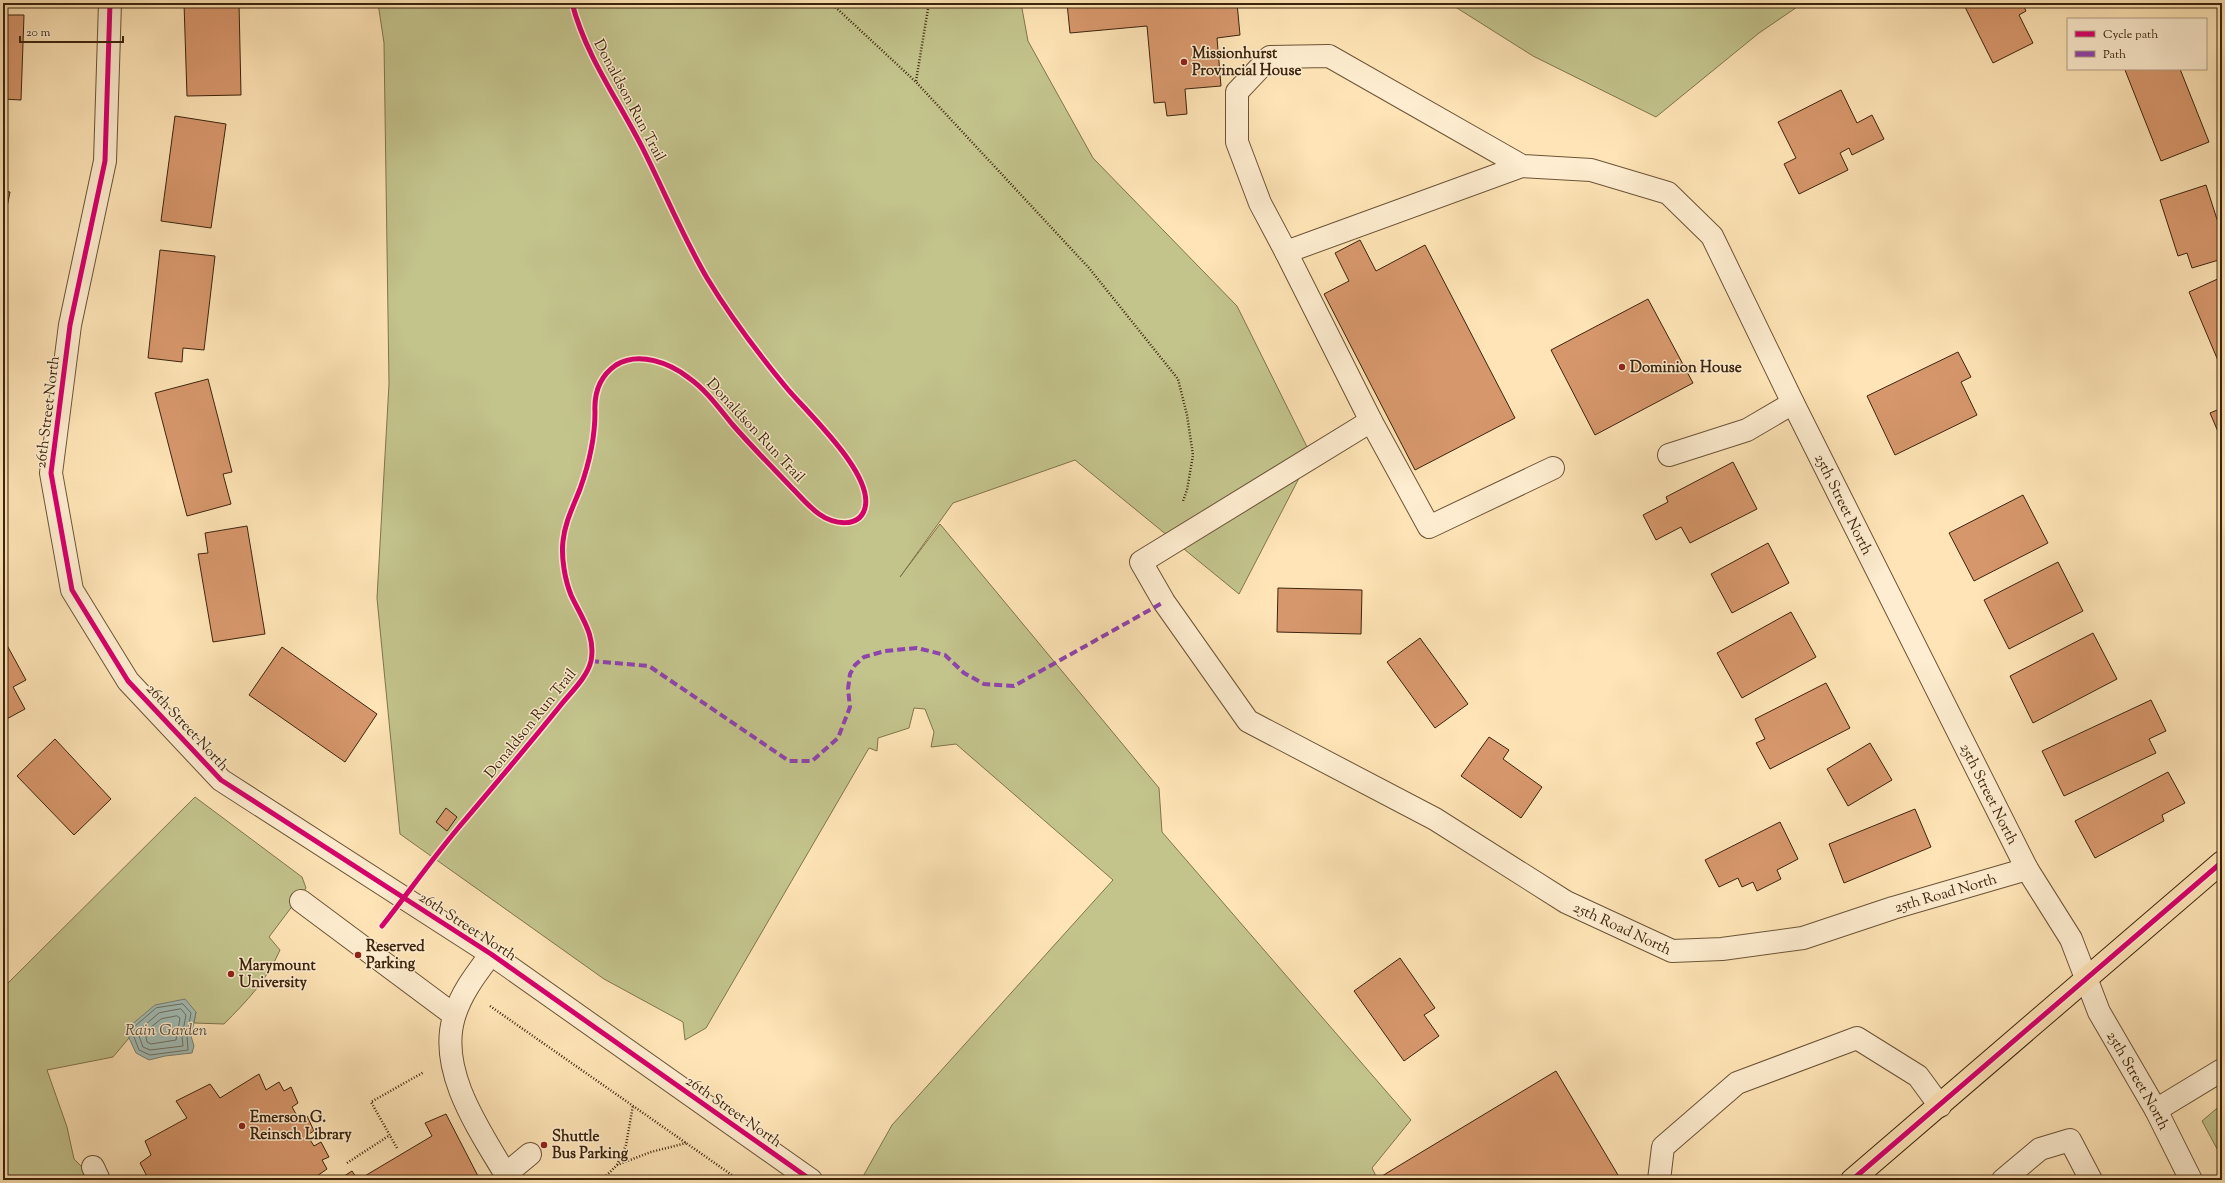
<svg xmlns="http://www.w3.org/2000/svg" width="2225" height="1183" viewBox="0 0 2225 1183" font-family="'Sorts Mill Goudy',serif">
<rect width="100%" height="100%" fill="#fee4b6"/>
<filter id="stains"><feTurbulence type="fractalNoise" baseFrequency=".005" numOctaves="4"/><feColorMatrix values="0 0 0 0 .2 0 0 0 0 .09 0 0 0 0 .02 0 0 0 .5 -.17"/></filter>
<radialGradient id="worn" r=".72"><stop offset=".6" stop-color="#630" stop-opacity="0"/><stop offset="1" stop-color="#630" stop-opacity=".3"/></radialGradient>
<path fill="#c3c38c" stroke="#80744c" d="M378 3H1021L1028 41 1093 158 1237 306 1311 455 1239 594 1075 460 953 503 900 577 940 524 1159 788 1162 832 1411 1120 1372 1168 1378 1180H861L892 1125 1113 880 956 744 931 747 934 732 925 709 914 708 909 728 878 738 877 751 869 748 706 1028 685 1040 683 1022 604 979 400 834 377 598 389 384 384 43Z
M1449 3H1803L1759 33 1656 117 1533 56Z
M195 797 302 877 306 888 269 937 280 950C267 980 247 1001 224 1024L194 1023 196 1012 130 1026 129 1038 113 1057 47 1070 67 1127 74 1159 84 1169 89 1180H3V988Z
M2222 1104V1158L2202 1121Z"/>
<path fill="#a2bdb6" stroke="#798072" d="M185 999 196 1012 191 1036 194 1046 192 1053 165 1056 149 1060 136 1053 129 1038 130 1026 155 1005Z"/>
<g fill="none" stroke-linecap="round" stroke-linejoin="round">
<path stroke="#6f7061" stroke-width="1" d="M183 1004 191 1013 187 1036 188 1050 150 1055 139 1050 134 1037V1027L156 1008Z
M181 1009 186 1015 182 1036 183 1046 150 1050 143 1047 139 1036V1030L159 1013Z
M177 1016 180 1018 176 1040 151 1044 147 1042 145 1032 161 1019Z"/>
</g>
<path fill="#d7976c" stroke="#3c240c" d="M184 3H239L241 95 187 96Z
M1067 3H1237L1240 35 1217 38 1221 86 1185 89 1187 114 1167 116 1165 102 1154 103 1147 26 1070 33Z
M1963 3H2022L2026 11 2019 15 2033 43 1993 63Z
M3 15H24L21 100 3 99Z
M2128 69H2180L2209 142 2161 161 2125 70Z
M1841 90 1857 123 1872 115 1884 139 1852 155 1849 148 1840 153 1848 170 1799 194 1784 164 1796 158 1778 122Z
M175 116 226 124 211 228 161 221Z
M2206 185 2222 235V259L2192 268 2187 253 2178 256 2160 200Z
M3 191 10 192 3 227Z
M1360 240 1376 271 1425 245 1515 418 1415 470 1324 294 1349 281 1335 253Z
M160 250 215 256 204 350 183 348 182 362 148 358Z
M2222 277V370L2189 292Z
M1648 299 1693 383 1595 435 1551 350Z
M1958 352 1971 377 1961 382 1977 415 1895 455 1867 396Z
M208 379 232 472 223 474 231 504 187 516 155 393Z
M2222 408V441L2210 413Z
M1733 462 1757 509 1690 543 1681 527 1656 540 1643 515 1668 502 1666 497Z
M2023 495 2048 543 1974 581 1949 533Z
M247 526 265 634 213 642 198 554 208 553 205 533Z
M1768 543 1789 583 1732 613 1711 574Z
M2058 562 2083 611 2009 649 1984 600Z
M1278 588 1362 590 1361 634 1277 632Z
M1791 612 1816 657 1742 698 1717 653Z
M2093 633 2117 679 2033 723 2010 676Z
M3 638 26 680 13 687 25 709 3 721Z
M1420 638 1468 704 1435 728 1387 662Z
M282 647 377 714 345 762 249 695Z
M1826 683 1850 728 1770 769 1756 743 1765 739 1755 719Z
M2151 700 2166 731 2149 739 2156 753 2064 796 2042 751Z
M1489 737 1509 750 1503 759 1542 787 1521 818 1461 776Z
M55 739 111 799 74 835 17 776Z
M1870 743 1892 780 1848 806 1827 769Z
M2168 772 2185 803 2162 815 2164 821 2095 858 2075 821Z
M446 808 457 817 447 831 436 822Z
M1915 809 1931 847 1844 883 1829 844Z
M1780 822 1798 859 1777 870 1781 879 1757 891 1753 882 1742 887 1738 878 1719 887 1705 860Z
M1400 958 1435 1008 1424 1015 1439 1036 1404 1061 1354 991Z
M1556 1071 1621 1180H1378L1377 1179Z
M259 1074 266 1090 279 1082 284 1091 291 1087 298 1103 292 1107 300 1121 307 1116 314 1131 307 1135 314 1146 321 1142 329 1157 322 1160 327 1169 317 1176 318 1180H149L140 1163 151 1155 145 1141 187 1118 176 1101 210 1084 220 1098Z
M446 1114 480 1180H338L352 1171 358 1180 432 1136 425 1123Z"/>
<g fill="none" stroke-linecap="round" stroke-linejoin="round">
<defs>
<g id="minor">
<path d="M110 3 105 161 70 325 51 473 72 590 128 681 221 780 491 954 811 1180"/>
<path id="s1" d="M1522 166 1286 252 1260 203 1237 142V92L1270 57 1329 56 1522 166 1591 170 1668 193 1712 236 1793 403 2027 869 2071 939 2099 1012 2156 1110 2191 1180"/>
<path d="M1286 252 1371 421 1429 527 1553 468"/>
<path id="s2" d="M1371 421 1141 562 1164 602 1248 721 1435 819 1566 902 1672 951 1722 949 1803 938 1893 908 2027 869"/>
<path d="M1669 455 1747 430 1793 403"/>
<path d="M301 901 454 1015"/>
<path d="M491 954C476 974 461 993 454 1017 437 1073 483 1135 509 1180"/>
<path d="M2156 1110 2222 1070"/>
<path d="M93 1167 99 1180"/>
<path d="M506 1174 530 1154"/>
<path d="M1659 1180 1663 1147 1737 1083 1857 1038 1918 1076 1940 1106"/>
<path d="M2003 1180 2040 1149 2070 1140 2091 1180"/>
</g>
<path id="major" d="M1852 1180 2222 862"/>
</defs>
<use href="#minor" stroke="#6c5436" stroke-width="24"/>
<use href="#major" stroke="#3c240c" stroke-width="24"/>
<path stroke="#3c240c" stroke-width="2.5" stroke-dasharray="1 2" stroke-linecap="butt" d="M831 3 916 82 1089 268 1178 379 1187 415 1193 455 1187 490 1183 501
M916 81 929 3
M490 1006 739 1180
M397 1148 371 1102 424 1072
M347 1163 390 1135
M617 1165 626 1145 633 1105
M602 1180 617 1165 651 1152 686 1143"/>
<use href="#minor" stroke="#feedd0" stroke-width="22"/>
<use href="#major" stroke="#fee4b6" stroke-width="22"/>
<path stroke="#8e44ad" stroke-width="4" stroke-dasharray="8 4" stroke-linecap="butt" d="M591 661 649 666 789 761H812L838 738 850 707 848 689 850 674 855 665 864 657 885 651 917 648 945 655 964 673 984 684 1014 686 1164 602"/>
<defs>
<path id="cycleway" d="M110 3 105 161 70 325 51 473 72 590 128 681 221 780 491 954 811 1180
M382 926C408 893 432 859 459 827 493 787 527 747 560 706 570 693 587 678 591 661 596 635 581 617 571 595 565 580 561 558 563 541 565 522 573 507 580 489 589 464 595 439 595 412 594 393 600 376 616 365 639 351 670 363 689 378 706 390 719 408 732 424 751 446 771 466 791 487 800 496 809 507 819 514 833 524 859 529 865 508 874 473 806 412 785 386 757 352 730 316 707 278 683 237 665 193 644 151 619 101 586 57 572 3
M1852 1180 2222 862"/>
</defs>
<use href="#cycleway" stroke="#feedd0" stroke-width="8"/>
<use href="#cycleway" stroke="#d6006c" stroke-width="5"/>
</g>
<g fill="#8f2418" stroke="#feedd0" stroke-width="1.5">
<circle cx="1184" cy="62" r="4"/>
<circle cx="1622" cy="367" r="4"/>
<circle cx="358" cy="955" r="4"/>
<circle cx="231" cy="974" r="4"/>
<circle cx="242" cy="1126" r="4"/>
<circle cx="544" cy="1145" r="4"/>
</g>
<g text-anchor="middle" stroke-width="3" stroke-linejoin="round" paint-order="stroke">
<g font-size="15" font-weight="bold" fill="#3c240c" stroke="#feedd0" text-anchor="start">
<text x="1192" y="58">Missionhurst<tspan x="1192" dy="17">Provincial House</tspan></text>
<text x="1630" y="372">Dominion House</text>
<text x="366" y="951">Reserved<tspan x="366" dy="17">Parking</tspan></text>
<text x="239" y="970">Marymount<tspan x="239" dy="17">University</tspan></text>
<text x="250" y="1122">Emerson G.<tspan x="250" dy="17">Reinsch Library</tspan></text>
<text x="552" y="1141">Shuttle<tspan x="552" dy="17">Bus Parking</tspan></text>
</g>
<g font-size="15" fill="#3c240c" stroke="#feedd0">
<text transform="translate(630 100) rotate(62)" y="5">Donaldson Run Trail</text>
<text transform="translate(47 412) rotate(-83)" y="5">26th Street North</text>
<text transform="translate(756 430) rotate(47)" y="5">Donaldson Run Trail</text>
<text dy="5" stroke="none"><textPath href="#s1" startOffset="1261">25th Street North</textPath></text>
<text transform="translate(530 723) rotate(-51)" y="5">Donaldson Run Trail</text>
<text transform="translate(188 727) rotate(47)" y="5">26th Street North</text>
<text dy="5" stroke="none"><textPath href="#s1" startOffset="1585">25th Street North</textPath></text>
<text dy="5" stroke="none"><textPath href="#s2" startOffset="1226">25th Road North</textPath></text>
<text transform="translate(468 926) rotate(33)" y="5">26th Street North</text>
<text dy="5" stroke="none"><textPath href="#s2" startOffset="890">25th Road North</textPath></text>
<text dy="5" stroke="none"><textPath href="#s1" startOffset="1909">25th Street North</textPath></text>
<text transform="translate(734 1111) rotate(35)" y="5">26th Street North</text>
</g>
<g font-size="16" font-style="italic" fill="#5b523f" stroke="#feedd0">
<text x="166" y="1035">Rain Garden</text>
</g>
</g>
<rect width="2225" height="1183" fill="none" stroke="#fee4b6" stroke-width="16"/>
<rect x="4" y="4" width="2217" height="1175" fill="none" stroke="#3c240c" stroke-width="2"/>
<rect x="8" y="8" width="2209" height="1167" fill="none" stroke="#3c240c"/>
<rect x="2067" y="18" width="140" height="52" fill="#feedd0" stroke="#b09d82"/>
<rect x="2075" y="31" width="20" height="6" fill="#d6006c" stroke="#b09d82"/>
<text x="2103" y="38" font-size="12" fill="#3c240c">Cycle path</text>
<rect x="2075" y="51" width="20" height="6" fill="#8e44ad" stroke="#b09d82"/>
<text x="2103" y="58" font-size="12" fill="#3c240c">Path</text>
<path d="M20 36v6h103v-6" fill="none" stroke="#3c240c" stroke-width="2"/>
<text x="26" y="36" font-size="12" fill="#3c240c" stroke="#feedd0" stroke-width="3" paint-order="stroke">20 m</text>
<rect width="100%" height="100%" filter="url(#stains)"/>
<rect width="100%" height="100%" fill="url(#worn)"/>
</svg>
